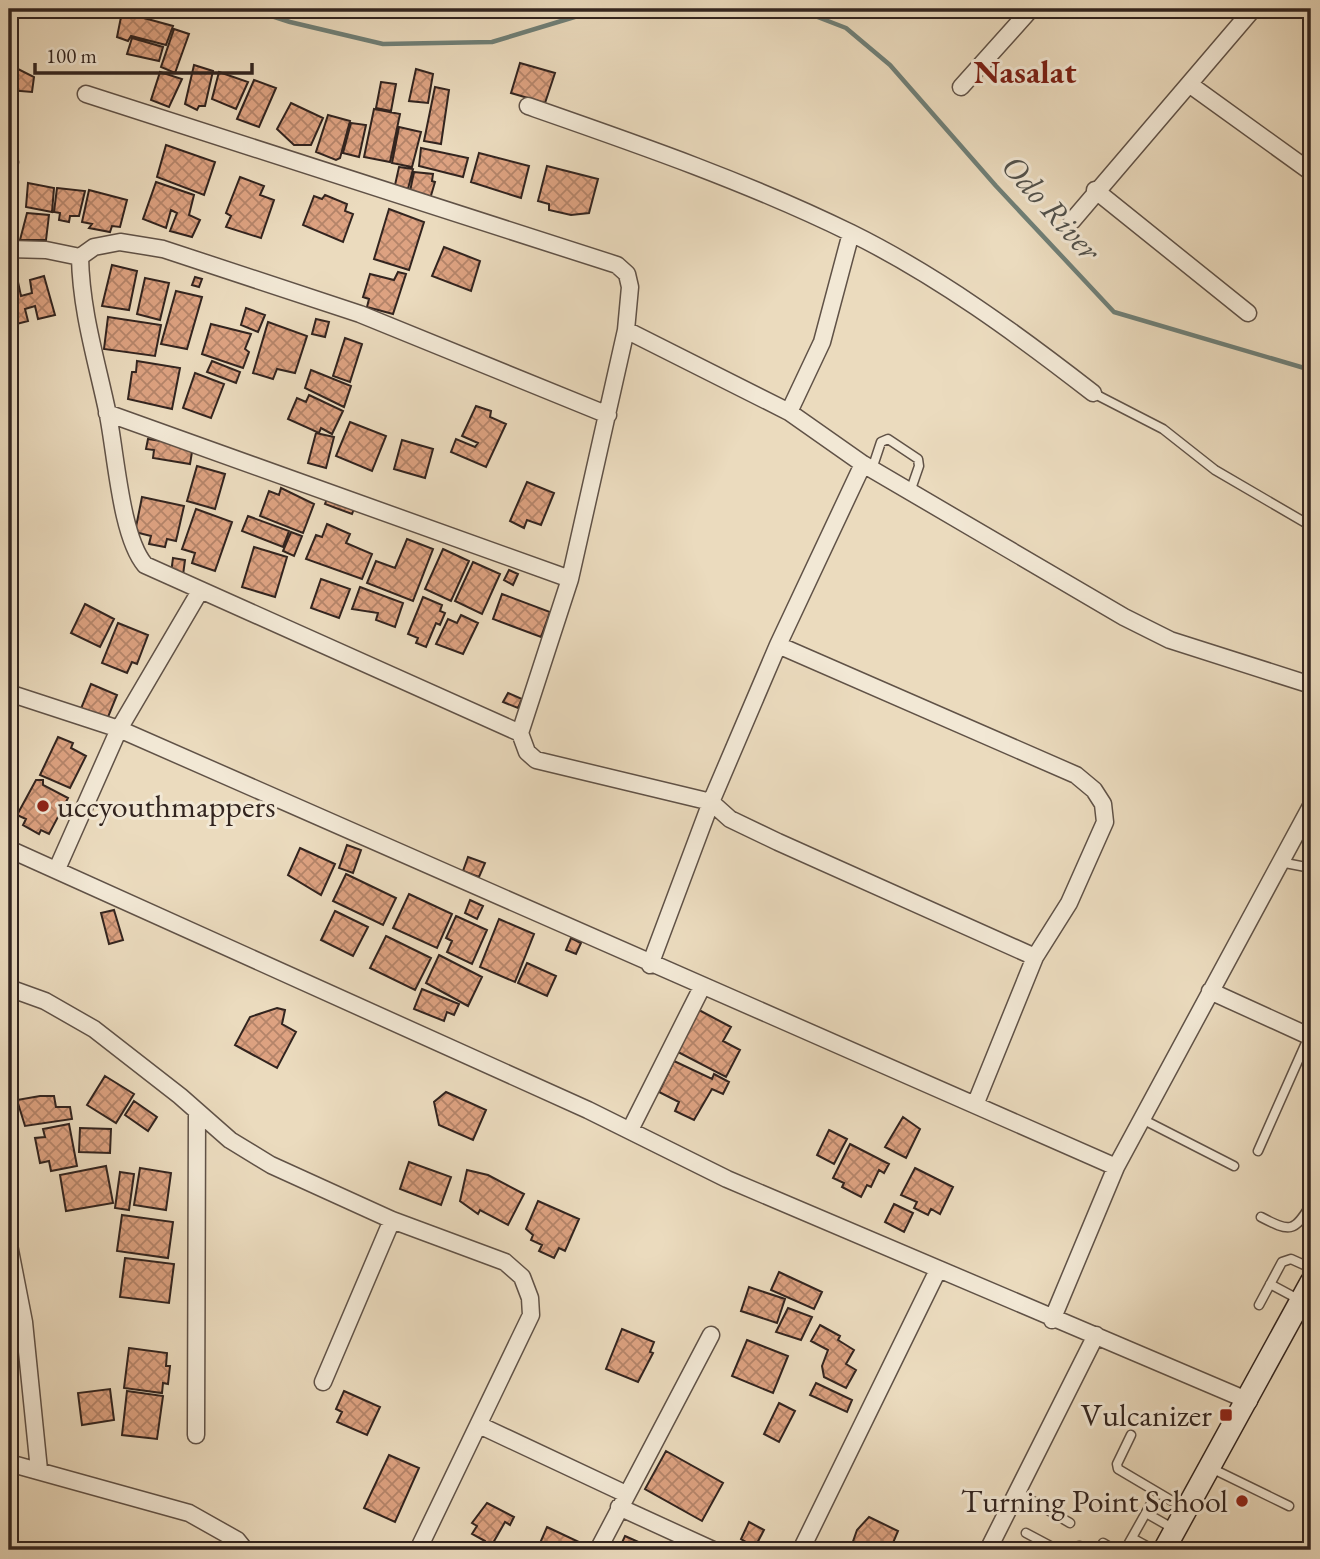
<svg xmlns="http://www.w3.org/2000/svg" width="1320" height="1559" viewBox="0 0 1320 1559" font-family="'EB Garamond',serif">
<defs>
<pattern id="building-cross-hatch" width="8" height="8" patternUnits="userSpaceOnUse" patternTransform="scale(1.75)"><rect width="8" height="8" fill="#dda281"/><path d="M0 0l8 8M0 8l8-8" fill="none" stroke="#b48469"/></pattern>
</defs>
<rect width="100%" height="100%" fill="#ebdbbe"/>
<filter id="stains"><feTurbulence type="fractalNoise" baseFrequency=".00286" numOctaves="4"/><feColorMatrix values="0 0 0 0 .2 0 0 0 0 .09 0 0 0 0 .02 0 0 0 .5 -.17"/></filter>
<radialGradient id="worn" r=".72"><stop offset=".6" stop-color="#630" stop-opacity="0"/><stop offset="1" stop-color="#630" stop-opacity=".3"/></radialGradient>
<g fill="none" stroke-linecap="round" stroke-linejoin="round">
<path stroke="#6f7f77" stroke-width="4.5" d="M250 9 290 22 383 44 492 42 601 9
M797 9 846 28 890 65 996 186 1114 312 1311 370"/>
</g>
<path fill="url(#building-cross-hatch)" stroke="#32241f" stroke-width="2" d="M122 12 173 26 166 45 131 36 128 41 117 37Z
M174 29 189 34 175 73 161 67Z
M132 38 163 47 159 61 127 54Z
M520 63 555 73 545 103 511 93Z
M194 65 213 71 205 106H199L197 110 185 104Z
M12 66 34 77 32 92 9 90Z
M416 69 433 74 428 103 409 101Z
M160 72 182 79 169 107 151 100Z
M219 72 248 82 236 109 212 99Z
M254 80 276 88 259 127 237 119Z
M381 82 396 84 391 111 376 108Z
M435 87 449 90 441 144 424 141Z
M291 103 323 118 311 145H294L277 129Z
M374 109 400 114 390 162 364 157Z
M328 115 350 121 340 158 336 160 316 152Z
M351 123 366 125 359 157 343 153Z
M399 127 421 132 412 167 392 163Z
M166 145 215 162 204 195 157 177Z
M421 148 468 158 463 177 419 166Z
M479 153 529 166 521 198 471 182Z
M547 166 598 179 589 213 571 215 549 210V204L538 201Z
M399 167 413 169 408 189 395 185Z
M414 172 433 174 432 181 435 182 430 199 409 196Z
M240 177 264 186 260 195 274 200 261 238 226 227 231 216 226 213Z
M156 182 194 195 189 215 200 220 192 237 170 231 177 213 171 210 166 228 143 219Z
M28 183 54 188 52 212 26 207Z
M57 188 85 191 79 216H70L69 222 59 220 60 213 54 212Z
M89 190 127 200 120 227 112 226 110 232 89 228 92 224 82 222Z
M9 191 18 193 15 222 9 221Z
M325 195 347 204 345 211 353 214 343 242 303 225 314 196 322 199Z
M389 209 424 222 409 270 374 259Z
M27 213 49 215 46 240H20Z
M444 247 480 261 471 291 432 276Z
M112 265 137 271 129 310 102 306Z
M398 272 406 274 393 314 367 307 369 299 363 297 370 274 394 280Z
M44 276 55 315 38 319 35 306 25 309 28 321 9 326V312L16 309 14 300 9 301V284L18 282 21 296 32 293 30 280Z
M195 277 202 279 199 287 192 285Z
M145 278 169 283 160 320 137 314Z
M176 291 202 297 187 349 161 344Z
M246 308 265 315 258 332 241 325Z
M108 317 161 325 155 356 104 349Z
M316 319 329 322 325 337 312 334Z
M268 322 307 336 295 373 277 369 273 379 253 373Z
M211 324 251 334 245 349 249 352 243 368 202 354Z
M345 338 362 344 350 382 333 376Z
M137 361 180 368 172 409 128 399 132 372H136Z
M212 361 240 372 236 383 207 372Z
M311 370 351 386 344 407 305 388Z
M195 373 224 384 211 418 183 408Z
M309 395 343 411 332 434 321 428 319 433 288 419 297 398 306 402Z
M476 406 491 411 490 417 506 424 486 467 451 452 456 439 475 447 478 443 462 436Z
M350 422 386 436 372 471 336 456Z
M316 433 334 437 326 468 308 463Z
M148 439 193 446 190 464 153 458 154 450 146 449Z
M402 440 433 449 425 478 394 469Z
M197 466 225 474 215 509 187 501Z
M527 482 554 493 541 525 527 520 524 528 510 521Z
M281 488 314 504 303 533 260 516 269 491 279 495Z
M329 494 356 504 352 514 325 504Z
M142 497 184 506 176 541 167 539 165 547 149 544 151 536 135 532Z
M196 509 232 522 215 571 192 563 195 553 182 549Z
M248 516 289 531 283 547 242 531Z
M327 524 350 534 346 543 372 554 362 579 306 559 316 535 322 537Z
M291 532 302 536 294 556 283 551Z
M407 539 433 549 413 601 367 583 376 561 395 568Z
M254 547 287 557 275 597 242 587Z
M443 549 469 561 451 601 425 589Z
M173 558 185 560 183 575 171 573Z
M473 562 500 574 482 614 455 601Z
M509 570 518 574 513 585 504 580Z
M321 579 350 589 339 618 311 608Z
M360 587 403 603 395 627 376 620 378 613 352 609Z
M502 594 550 612 541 637 493 619Z
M423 597 442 605 440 611 445 613 440 625 436 623 426 647 416 643 418 638 408 634Z
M85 604 114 619 100 647 71 633Z
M461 615 478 623 463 654 436 644 448 619 457 623Z
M118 623 148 635 137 664 132 662 127 673 102 663Z
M91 684 117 695 106 722 80 711Z
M508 693 522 699 518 708 503 702Z
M58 737 73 743 71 748 86 756 70 788 40 775Z
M36 780H43V785L68 798 49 834 41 830 39 834 23 825 26 819 17 815Z
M347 845 361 850 353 873 339 868Z
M300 848 335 864 321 895 288 875Z
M468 857 485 863 479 877 463 871Z
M346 874 396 898 383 925 333 901Z
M409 894 452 914 437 948 393 928Z
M470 900 483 906 477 919 465 913Z
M114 910 123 940 109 944 101 913Z
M335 911 368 927 353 956 321 940Z
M456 916 487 930 472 964 447 952 452 941 446 938Z
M499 919 534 934 515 982 480 967Z
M386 936 431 958 415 990 370 968Z
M571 938 581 943 576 954 566 950Z
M439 955 482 977 468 1006 426 983Z
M527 963 556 976 547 996 518 983Z
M422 989 459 1004 454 1015 447 1012 444 1021 414 1009Z
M277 1008 285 1010 282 1024 296 1032 277 1068 235 1045 250 1017Z
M697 1009 731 1027 723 1041 740 1050 726 1077 676 1051Z
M674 1061 712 1079 714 1074 729 1082 723 1094 712 1089 694 1120 675 1111 679 1102 659 1092Z
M105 1076 134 1094 116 1123 87 1105Z
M446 1092 486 1110 473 1140 439 1125 434 1102Z
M40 1096H54L56 1107H70L72 1119 25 1126 17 1100Z
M134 1101 157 1117 148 1131 125 1115Z
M903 1117 920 1129 906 1158 885 1147Z
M69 1124 77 1166 51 1171 49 1161 40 1163 35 1138 45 1137 43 1129Z
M80 1128 111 1129 110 1153 79 1152Z
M829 1130 847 1139 834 1164 817 1155Z
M850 1144 889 1164 884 1173 879 1170 871 1187 867 1185 861 1197 842 1187 844 1183 833 1178Z
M409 1162 451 1177 441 1205 400 1189Z
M106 1166 113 1203 66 1211 60 1175Z
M140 1168 171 1173 166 1210 134 1205Z
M915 1168 953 1187 940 1214 931 1209 928 1215 914 1208 917 1202 901 1195Z
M467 1170 488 1175 524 1194 508 1225 480 1210 478 1214 460 1201Z
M120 1172 134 1174 129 1210 115 1208Z
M538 1201 579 1219 565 1251 559 1248 554 1258 539 1251 542 1245 531 1240 533 1235 526 1229Z
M894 1204 913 1213 904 1232 885 1222Z
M122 1215 173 1222 168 1258 117 1251Z
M125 1258 174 1264 169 1303 120 1297Z
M779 1272 822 1292 814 1309 771 1290Z
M749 1287 785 1299 777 1323 741 1311Z
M788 1308 812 1317 801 1340 776 1332Z
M820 1325 840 1336 838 1340 854 1350 846 1364 856 1370 846 1388 824 1377 822 1366 828 1350 811 1341Z
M622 1329 654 1342 650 1352 653 1353 638 1382 606 1369Z
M747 1340 788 1356 773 1393 732 1376Z
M129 1348 167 1353 166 1366H170L168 1384 163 1383 162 1393 124 1388Z
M816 1383 852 1400 847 1412 810 1395Z
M110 1389 114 1420 82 1425 78 1393Z
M127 1391 163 1396 157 1439 122 1435Z
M344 1391 380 1407 367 1435 337 1422 342 1412 336 1409Z
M779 1403 795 1411 779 1442 764 1434Z
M666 1451 723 1483 702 1521 645 1489Z
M389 1455 419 1468 395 1522 364 1508Z
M487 1503 514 1517 510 1525 505 1522 489 1550H486L485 1541 472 1534 477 1526 472 1523Z
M869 1517 898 1531 890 1550H850L857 1530Z
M749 1522 764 1530 755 1547 741 1539Z
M547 1527 579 1542 576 1550H537Z
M625 1536 643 1544 640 1550 619 1549Z
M338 1545 354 1550H336Z"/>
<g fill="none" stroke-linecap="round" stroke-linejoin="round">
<defs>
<path id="lane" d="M1093 393 1163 429 1215 470 1311 526
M872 469 881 442 888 439 918 459 919 466 910 492
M1280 862 1311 868
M1142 1119 1234 1166
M1258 1151 1309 1036
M1261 1217C1290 1232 1294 1233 1311 1204
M1270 1284 1298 1299
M1259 1305 1282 1262 1291 1259 1311 1268
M1131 1435 1117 1464 1118 1469 1184 1508
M1211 1468 1289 1506
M1019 1493 1070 1523
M1146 1513 1174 1529
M1026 1533 1058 1550 1080 1546 1089 1550
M1132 1538 1154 1550
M1103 1543 1115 1550
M1125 1550 1152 1502"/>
<path id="street" d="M1189 84 1311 172
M961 87 1031 9
M86 94 617 265 627 274 630 287 626 330 570 579 520 733
M528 106C637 144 747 182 851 233
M9 162H10
M1095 190 1248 313
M1072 221 1253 9
M9 249 46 250 80 257
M626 330 789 412 863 464 1124 617 1170 640 1311 685
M789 412 822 342 851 233C938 276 1017 334 1093 393
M107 413 570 579
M608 415 360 314 163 249 120 242 94 247 80 257C81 312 97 362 108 415 116 455 121 537 145 565L520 733 527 752 536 760 711 802 730 819 778 842 1035 957
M778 645 1076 775 1094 790 1103 804 1105 822 1069 903 1035 957 975 1105
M9 693 119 729 1116 1167
M9 849 588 1110 727 1179 1249 1401
M57 869 119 729 200 591
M650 965 711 802 778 645 863 464
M9 988 45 1001 94 1029 180 1096 230 1140 271 1165 392 1220 505 1262 522 1277 530 1298 531 1315 418 1550
M1210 991 1311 1037
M630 1130 702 987
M9 1245 24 1322 39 1470
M1052 1320 1116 1167 1311 806
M323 1382 392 1220
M479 1425 626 1494
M196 1435 197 1111
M9 1463 189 1513 237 1540 245 1550
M619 1507 713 1550
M598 1550 711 1335
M801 1550 938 1270
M988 1550 1096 1335"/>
<path id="secondary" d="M1164 1550 1311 1282"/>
</defs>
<use href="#lane" stroke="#605247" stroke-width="11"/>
<use href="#street" stroke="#605247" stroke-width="19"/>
<use href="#secondary" stroke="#32241f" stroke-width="24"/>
<use href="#lane" stroke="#f2e8d5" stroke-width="8"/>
<use href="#street" stroke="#f2e8d5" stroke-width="16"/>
<use href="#secondary" stroke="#f2e8d5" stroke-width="21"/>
</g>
<g fill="#8f2418" stroke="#f2e8d5" stroke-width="2.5">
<circle cx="43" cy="806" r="7"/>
<rect x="1219" y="1408" width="14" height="14" rx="3.5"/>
<circle cx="1242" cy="1501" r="7"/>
</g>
<g text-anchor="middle" stroke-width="6" stroke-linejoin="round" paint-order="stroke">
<g font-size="32" fill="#32241f" stroke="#f2e8d5" text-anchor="end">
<text x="57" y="817" text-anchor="start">uccyouthmappers</text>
<text x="1212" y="1426">Vulcanizer</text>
<text x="1228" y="1512">Turning Point School</text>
</g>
<g font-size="33" font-weight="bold" fill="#7a1f14" stroke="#f2e8d5">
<text x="1025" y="83">Nasalat</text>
</g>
<g font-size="33" font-style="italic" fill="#51514b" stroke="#f2e8d5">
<text transform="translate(1052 207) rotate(48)" y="12">Odo River</text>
</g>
</g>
<rect width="1320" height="1559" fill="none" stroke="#ebdbbe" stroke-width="35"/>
<rect x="10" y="10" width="1299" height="1538" fill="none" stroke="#32241f" stroke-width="3.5"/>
<rect x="18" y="18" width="1285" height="1524" fill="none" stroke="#32241f" stroke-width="2"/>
<path d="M35 63v10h217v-10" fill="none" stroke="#32241f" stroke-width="3.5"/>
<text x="46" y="63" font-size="21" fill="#32241f" stroke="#f2e8d5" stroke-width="5" paint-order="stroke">100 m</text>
<rect width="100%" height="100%" filter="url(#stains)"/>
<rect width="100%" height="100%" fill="url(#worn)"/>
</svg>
